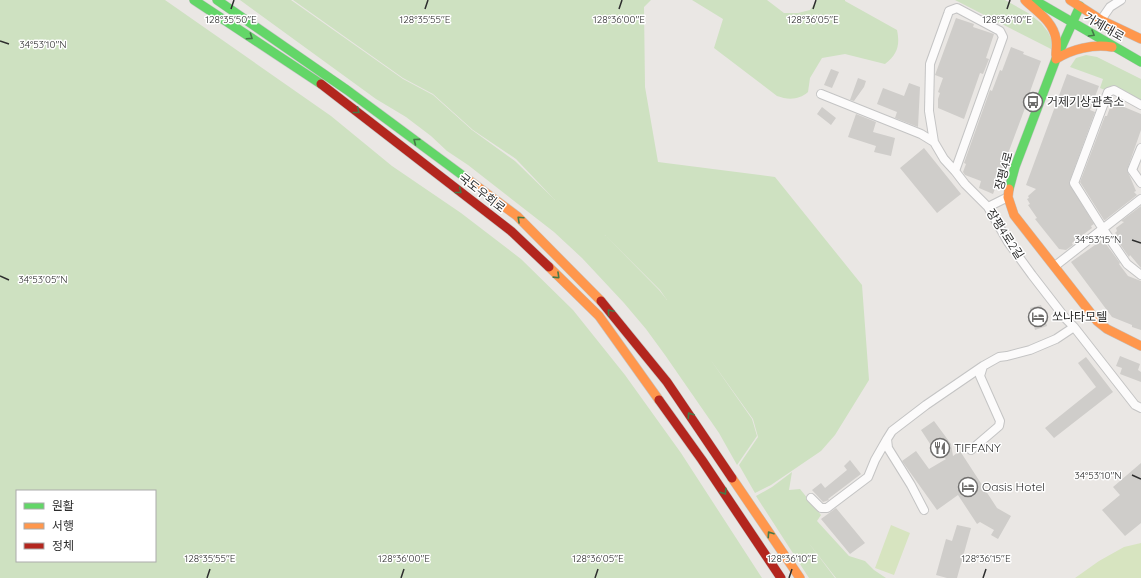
<svg xmlns="http://www.w3.org/2000/svg" width="1141" height="578" viewBox="0 0 1141 578" font-family="Quicksand,'Noto Sans KR',sans-serif">
<rect width="100%" height="100%" fill="#eae7e4"/>
<path fill="#cee1c1" fill-rule="evenodd" d="M0 0H165L331 116 392 166 461 213 521 259 573 310 625 375 681 453 762 578H0ZM17 491H155V561H17Z
M240 0H291L403 79 433 95 472 130 515 161 555 200 606 236 659 290 667 300 660 290 606 236 555 200 516 159 473 130 433 94 403 78 293 0H651L644 7 645 87 658 162 775 177 862 285 869 380 835 435 821 451 771 485 755 493 739 465 758 437 753 419 710 359 752 419 757 436 737 465 719 433 665 355 646 329 624 303 582 258 554 232 468 165 447 151 431 136 406 117 376 99Z
M692 0H767L784 13H798L810 10 817 0H845V1L897 30C900 45 898 54 885 64L845 54 822 58 810 78 808 92C799 100 788 100 777 96L714 48 723 19Z
M955 0H1005L1028 13 1041 23 1048 32 1052 41 1051 49Z
M1086 55 1097 57 1141 79V104L1100 88 1103 79 1070 67 1076 58Z
M792 472 789 490 800 489 821 515 817 521 849 556 865 561 874 570 886 578H836L808 542 835 578H809L756 496 772 487Z"/>
<path fill="#d7e4c0" d="M891 525 910 533 894 575 875 568Z
M1141 543V578H1075L1099 561 1124 547Z"/>
<path fill="#cfcdca" d="M956 18 974 24 973 27 994 34 986 58 989 59 983 74 980 73 964 119 938 108V99L940 93 938 92 943 78 935 75Z
M1011 47 1024 52 1023 54 1041 61 1027 100H1028L993 194 979 188 981 181 965 175 963 172 966 164 964 163 990 90 992 91 1000 70 1002 71Z
M831 69 839 72 832 88 824 85Z
M1067 74 1099 86 1090 110 1095 112 1069 183 1094 224 1091 226 1092 228 1072 243 1073 245 1066 250 1059 249 1035 219 1037 218 1028 205 1030 204 1027 199 1029 198 1028 196 1036 189 1026 185Z
M858 78 866 81 864 87 854 101 850 100Z
M909 83 920 87 918 127 895 118 897 112 877 104 883 88 904 96Z
M1112 102 1141 114V130L1127 170 1131 179 1136 191 1134 192 1137 195 1105 220H1104L1080 182 1105 116H1107Z
M822 107 836 118 831 125 817 114Z
M856 114 876 122 873 132 895 138 891 156 874 152 876 146 848 137Z
M924 148 961 194 937 213 900 168Z
M1141 206V268L1130 255 1129 257 1115 237 1117 235 1115 233 1117 231 1116 228 1124 222 1121 221Z
M1102 240 1105 245 1106 244 1120 263 1119 264 1128 276 1141 281V330L1132 327V325L1112 317 1071 262Z
M1041 305 1047 326 1035 330 1030 308Z
M1120 356 1140 364 1138 370 1141 372V382L1120 374 1122 368 1116 366Z
M1086 357 1113 392 1054 438 1045 428 1096 387 1078 363Z
M934 421 951 444 953 456 960 451 997 508 1011 516 998 539 991 535 994 530 980 522 977 524 958 495 937 510 902 461 916 451 929 469 946 459 936 453 921 430Z
M850 460 861 474 828 499 829 500 823 502 812 490 821 483 825 488 847 470 844 466Z
M1141 463V523L1125 536 1102 510 1120 495 1113 487Z
M836 508 865 543 850 554 821 519Z
M957 525 971 528 957 578H947L936 575 946 539 952 541Z"/>
<g fill="none" stroke-linecap="round" stroke-linejoin="round">
<defs>
<path id="street" d="M1101 20 1110 7 1121 0
M821 94 921 134 934 142
M1141 105 1114 90 1108 92 1074 183 1103 229 1127 264 1141 275
M1141 148 1132 170 1141 183
M955 171 944 159 934 142 929 111 930 64 948 14 949 11 957 8 1000 31 1003 37 955 171 965 184 988 207 1008 242 1032 275 1066 319 1074 327 1135 405 1141 408
M988 207 1008 197
M1055 266 1141 199
M971 450 999 426 1000 421 980 376 983 366 999 357 1007 356 1030 350 1056 339 1074 327
M811 498 821 508H827L868 477 875 460 887 439
M924 510 911 485 888 448 887 439 892 431 926 405 983 366"/>
<path id="fast" d="M194 0 321 84
M217 0 347 90 466 178
M1034 0 1141 62
M1009 189 1015 167 1056 59 1080 6"/>
<path id="slow" d="M1025 0C1037 12 1053 21 1056 39 1057 44 1056 50 1056 55
M1070 0 1101 20 1141 39
M1056 59C1072 49 1093 44 1112 47
M466 178 517 216 601 301
M1009 189 1008 197 1014 215 1097 321 1107 329 1141 346
M549 267 599 316 659 400
M732 478 800 578"/>
<path id="jam" d="M321 84 511 231 549 267
M601 301 667 382 732 478
M659 400 702 460 781 578"/>
</defs>
<use href="#street" stroke="#c4c4c4" stroke-width="10"/>
<use href="#fast" stroke="#c4c4c4" stroke-width="10"/>
<use href="#slow" stroke="#c4c4c4" stroke-width="10"/>
<use href="#jam" stroke="#c4c4c4" stroke-width="10"/>
<use href="#street" stroke="#fcfbfb" stroke-width="8"/>
<use href="#fast" stroke="#63d668" stroke-width="9"/>
<use href="#slow" stroke="#ff974d" stroke-width="9"/>
<use href="#jam" stroke="#b3261e" stroke-width="9"/>
</g>
<defs><path id="oneway-chevron" d="M-2-3.5L2.5 0L-2 3.5" fill="none" stroke-width="1.6" stroke-linecap="round" stroke-linejoin="round"/></defs>
<g stroke="#457948">
<use href="#oneway-chevron" transform="translate(1092 34) rotate(30)"/>
<use href="#oneway-chevron" transform="translate(250 37) rotate(34)"/>
<use href="#oneway-chevron" transform="translate(357 111) rotate(38)"/>
<use href="#oneway-chevron" transform="translate(416 141) rotate(-143)"/>
<use href="#oneway-chevron" transform="translate(459 191) rotate(38)"/>
<use href="#oneway-chevron" transform="translate(520 219) rotate(-137)"/>
<use href="#oneway-chevron" transform="translate(557 276) rotate(44)"/>
<use href="#oneway-chevron" transform="translate(610 312) rotate(-130)"/>
<use href="#oneway-chevron" transform="translate(690 415) rotate(-124)"/>
<use href="#oneway-chevron" transform="translate(724 492) rotate(56)"/>
<use href="#oneway-chevron" transform="translate(770 534) rotate(-124)"/>
</g>
<path fill="none" stroke="#2d2d2d" stroke-width="1.5" d="M231 9 234 0M425 9 428 0M619 9 622 0M813 9 816 0M1007 9 1010 0M0 41 9 44M1132 240 1141 243M0 276 9 280M1132 475 1141 479M207 578 210 569M401 578 404 569M595 578 598 569M789 578 792 569M983 578 986 569"/>
<defs>
<symbol id="bus-ring" viewBox="-11 -11 22 22"><circle r="9.5" fill="#fff" stroke="#6f6e6d" stroke-width="1.5"/><path d="M-5-6H5V4H4V6H2V4H-2V6H-4V4H-5ZM-3.5-4V0h7V-4ZM-3.5 1.2v1.5H-2V1.2ZM2 1.2v1.5H3.5V1.2Z" fill="#6f6e6d"/></symbol>
<symbol id="hotel-ring" viewBox="-11 -11 22 22"><circle r="9.5" fill="#fff" stroke="#6f6e6d" stroke-width="1.5"/><path d="M-6-4.5h1.5V1H6V5H4.5V3h-9V5H-6ZM-4 0a1.8 1.8 0 1 1 3.6 0ZM.5 0V-2.5h3Q6-2.5 6 0Z" fill="#6f6e6d"/></symbol>
<symbol id="restaurant-ring" viewBox="-11 -11 22 22"><circle r="9.5" fill="#fff" stroke="#6f6e6d" stroke-width="1.5"/><path d="M-5-6h1v4h1v-4h1v4h1v-4h1v5L-1.5 .5V6h-2V.5L-5-1ZM5-6V6H3V1.5H1.5Q1.5-4 5-6Z" fill="#6f6e6d"/></symbol>
</defs>
<g fill-rule="evenodd">
<use href="#bus-ring" x="1022" y="91" width="22" height="22"/>
<use href="#hotel-ring" x="1027" y="306" width="22" height="22"/>
<use href="#restaurant-ring" x="929" y="437" width="22" height="22"/>
<use href="#hotel-ring" x="957" y="476" width="22" height="22"/>
</g>
<g text-anchor="middle" stroke-width="3" stroke-linejoin="round" paint-order="stroke">
<g font-size="12" fill="#2d2d2d" stroke="#fff">
<text transform="translate(1104 27) rotate(30)" y="4">거제대로</text>
<text transform="translate(1004 171) rotate(-75)" y="4">장평4로</text>
<text transform="translate(482 193) rotate(38)" y="4">국도우회로</text>
<text transform="translate(1005 234) rotate(57)" y="4">장평4로2길</text>
</g>
<g font-size="12" fill="#2d2d2d" stroke="#fff" text-anchor="start">
<text x="1047" y="106">거제기상관측소</text>
<text x="1052" y="321">쏘나타모텔</text>
<text x="954" y="452">TIFFANY</text>
<text x="982" y="491">Oasis Hotel</text>
</g>
</g>
<g font-size="10" text-anchor="middle" fill="#2d2d2d" stroke="#fff" stroke-width="3" stroke-linejoin="round" paint-order="stroke">
<text x="231" y="23">128°35'50"E</text>
<text x="425" y="23">128°35'55"E</text>
<text x="619" y="23">128°36'00"E</text>
<text x="813" y="23">128°36'05"E</text>
<text x="1007" y="23">128°36'10"E</text>
<text x="43" y="48">34°53'10"N</text>
<text x="1098" y="243">34°53'15"N</text>
<text x="43" y="283">34°53'05"N</text>
<text x="1098" y="479">34°53'10"N</text>
<text x="210" y="562">128°35'55"E</text>
<text x="404" y="562">128°36'00"E</text>
<text x="598" y="562">128°36'05"E</text>
<text x="792" y="562">128°36'10"E</text>
<text x="986" y="562">128°36'15"E</text>
</g>
<rect x="16" y="490" width="140" height="72" fill="#ffffff" stroke="#ababab"/>
<rect x="24" y="503" width="20" height="6" fill="#63d668" stroke="#ababab"/>
<text x="52" y="510" font-size="12" fill="#2d2d2d">원활</text>
<rect x="24" y="523" width="20" height="6" fill="#ff974d" stroke="#ababab"/>
<text x="52" y="530" font-size="12" fill="#2d2d2d">서행</text>
<rect x="24" y="543" width="20" height="6" fill="#b3261e" stroke="#ababab"/>
<text x="52" y="550" font-size="12" fill="#2d2d2d">정체</text>
</svg>
